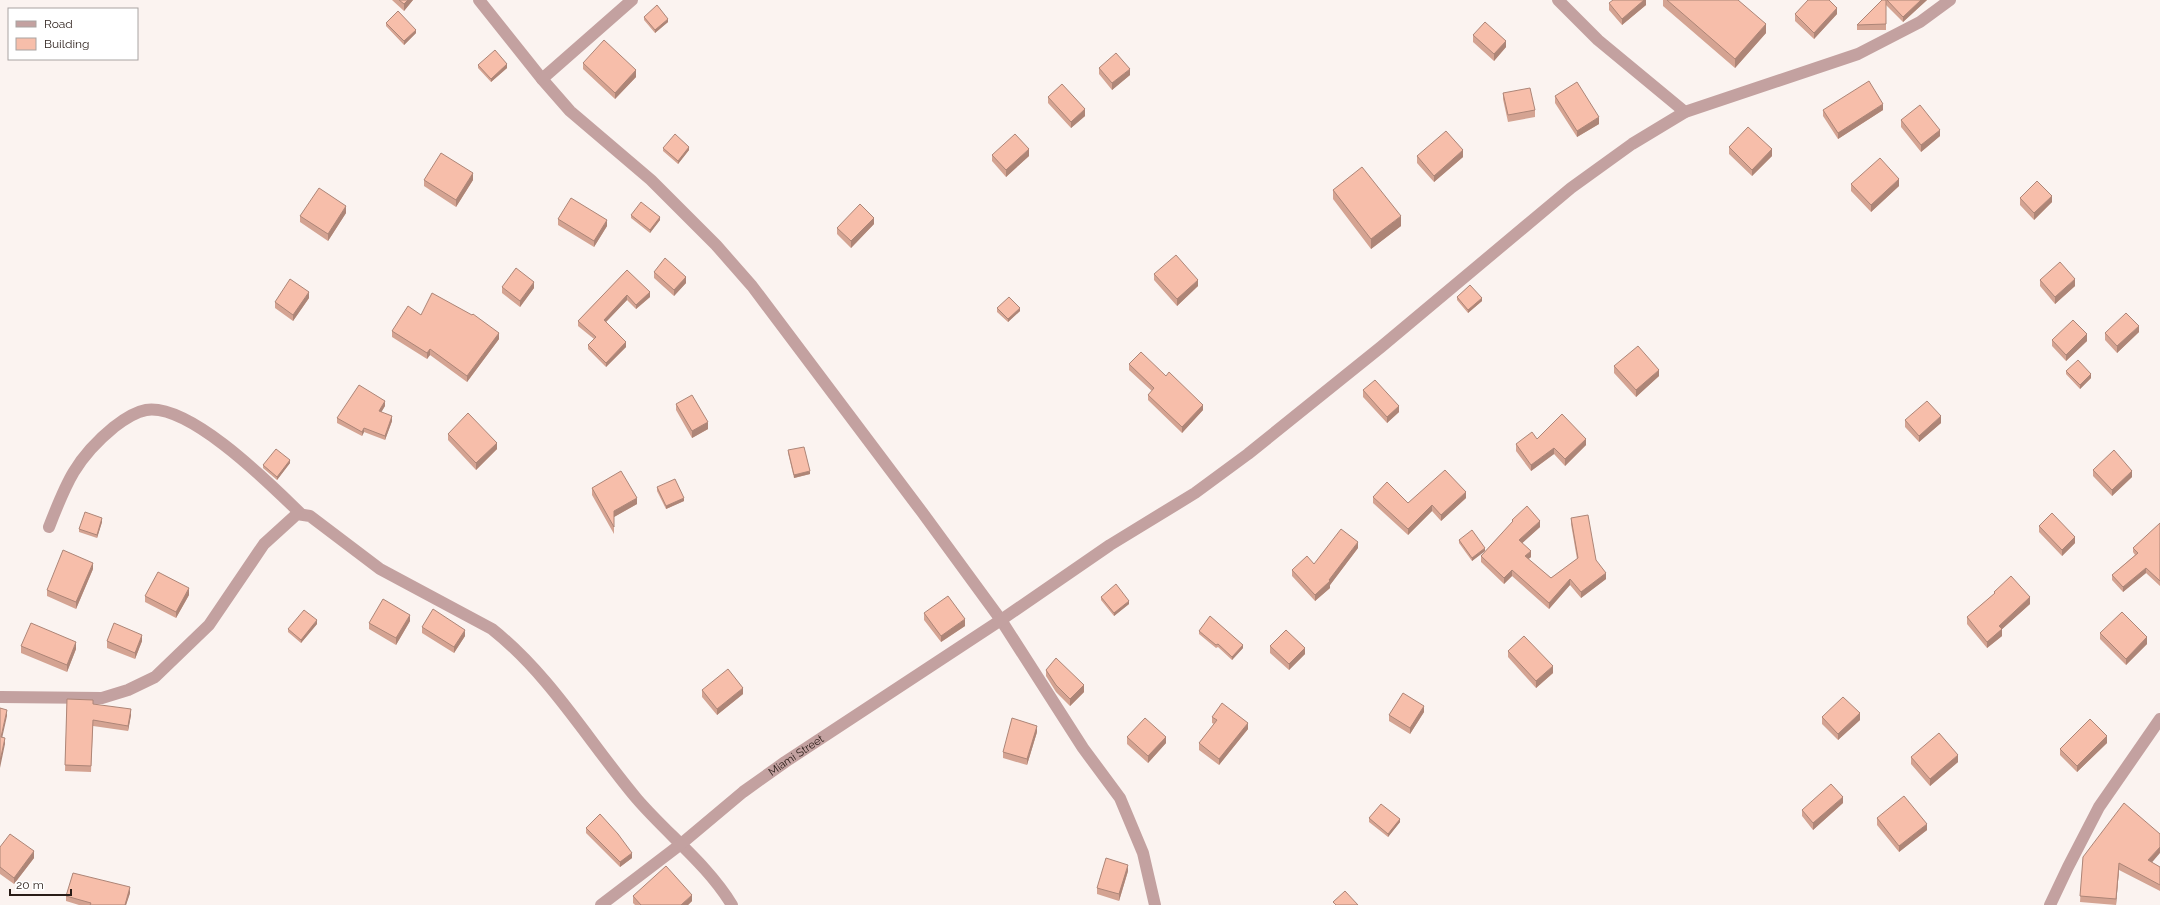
<svg xmlns="http://www.w3.org/2000/svg" width="2160" height="905" viewBox="0 0 2160 905" font-family="Raleway,sans-serif">
<rect width="100%" height="100%" fill="#fbf3f0"/>
<g fill="none" stroke-linecap="round" stroke-linejoin="round">
<g stroke="#c3a1a0" stroke-width="12">
<path d="M479 0 542 79 570 111 651 180 716 245 752 286 922 512 1001 620 1083 748 1120 798 1143 853 1155 905"/>
<path d="M1558 0 1598 40 1685 112"/>
<path d="M542 79 632 0"/>
<path d="M49 527C66 483 76 458 114 427 123 420 135 412 146 410 190 403 271 485 301 514"/>
<path d="M0 697 102 698 128 690 155 677 209 625 264 544 297 514 310 516 380 569 492 629C551 676 589 742 637 799 668 835 707 864 732 905"/>
<path id="s1" d="M601 905 681 844 743 792 785 762 1001 620 1110 545 1195 493 1248 454 1381 347 1571 188 1632 144 1685 112 1858 54 1920 22 1950 0"/>
<path d="M2050 905 2068 867 2099 807 2160 719"/>
</g>
</g>
<path fill="#d4a392" d="M392 0H413L404 11Z
M1646 0V5L1622 25 1609 10V3Z
M1663 0H1738L1766 33 1735 68 1663 6Z
M1882 0H1927L1903 22 1886 5V30H1857V25Z
M1795 14H1837L1814 39 1795 21Z
M644 17 668 22 655 33 644 20Z
M386 23 416 33 404 45 386 26Z
M1473 35 1506 47 1494 61 1473 42Z
M583 63 636 77 615 99 583 69Z
M478 65 507 68 491 82 478 68Z
M1099 68 1130 75 1112 90 1099 74Z
M1503 93 1535 110V117L1508 122 1503 99Z
M1555 96 1599 124 1577 137 1555 103Z
M1048 97 1085 116 1071 128 1048 103Z
M1823 110H1883L1838 139 1823 116Z
M1901 120 1940 136 1921 152 1901 127Z
M1729 147 1772 156 1752 176 1729 154Z
M663 148 689 150 678 164 663 151Z
M992 155 1029 156 1006 177 992 161Z
M1417 156 1463 157 1434 182 1417 163Z
M424 180H473L456 207 424 186Z
M1851 184 1899 186 1871 212 1851 191Z
M1333 190 1401 226 1371 249 1333 199Z
M2020 198 2052 202 2034 220 2020 205Z
M346 213 328 241 300 222V216Z
M631 215 660 220 650 233 631 218Z
M558 219 607 226 594 247 558 225Z
M874 224 851 248 837 234V228Z
M627 270 650 297 636 309 627 300 606 322 626 347 606 367 588 349V345L594 339 578 326V321Z
M654 272 686 283 674 296 654 278Z
M1154 274 1198 286 1177 306 1154 280Z
M2040 280 2075 286 2055 304 2040 286Z
M502 287 534 288 520 307 502 293Z
M1457 297 1482 301 1468 313 1457 300Z
M309 298 293 321 275 308V302Z
M997 308 1020 311 1008 322 997 312Z
M421 315 499 339 467 382 430 355 427 359 392 337V331Z
M2139 332 2117 353 2105 340V333Z
M2052 340 2087 341 2066 361 2052 346Z
M1129 364 1203 410 1182 433 1148 400V395L1152 391 1129 370Z
M1614 366 1659 376 1636 397 1614 373Z
M2066 371 2091 378 2080 389 2066 374Z
M1363 390 1399 412 1387 423 1363 397Z
M676 404 708 429 692 438 676 410Z
M385 406 381 412 392 421 385 440 364 432 362 436 337 423V418Z
M1905 420 1941 423 1919 442 1905 427Z
M448 434 497 449 476 470 448 440Z
M1537 439 1586 445 1565 466 1554 454 1531 471 1516 451V444Z
M788 450 810 474 794 478 788 453Z
M290 463 277 480 263 468V465Z
M2093 470 2132 477 2112 496 2093 476Z
M657 487 684 501 666 509 657 491Z
M592 488 637 504 614 517V534L592 495Z
M1373 497 1408 503 1466 498 1441 521 1432 511 1408 535 1373 503Z
M1571 518 1596 560 1606 579 1581 598 1570 585 1549 609 1512 576 1504 584 1481 562V556L1512 523V520L1540 527 1522 543 1531 557 1528 559 1551 578 1577 559 1571 524Z
M102 522 97 538 79 532V529Z
M2160 524V586L2146 573 2123 592 2112 580V575L2135 555 2133 552V548Z
M2039 526 2075 543 2062 556 2039 532Z
M1459 540 1485 551 1472 561 1459 543Z
M1358 548 1330 585V588L1315 601 1292 576V570L1314 564Z
M93 569 76 609 47 596V590Z
M1994 592 2030 604 2002 629V636L1987 648 1967 624V617L1994 594Z
M189 595 176 618 145 602V596Z
M1101 597 1129 604 1114 616 1101 600Z
M924 613 965 626 941 642 924 620Z
M410 621 396 645 369 629V623Z
M317 624 301 643 288 632V629Z
M422 627 465 636 454 653 422 633Z
M1199 631 1243 648 1232 660 1218 647 1216 648 1199 634Z
M2100 633 2147 644 2126 665 2100 639Z
M107 641H142L135 659 107 648Z
M21 646 76 649 67 672 21 653Z
M1270 646 1305 654 1289 670 1270 653Z
M1508 651 1553 673 1536 688 1508 657Z
M1046 670 1084 692 1070 706 1056 692 1046 676Z
M702 690 743 694 717 715 702 697Z
M67 699 93 704 131 715 128 731 93 726 91 772 65 771Z
M1424 712 1410 734 1389 721V715Z
M1212 717 1248 729 1219 765 1199 750V743L1214 724 1212 723Z
M1822 717 1860 720 1838 740 1822 724Z
M1037 732 1027 765 1003 758V752Z
M1127 737 1166 743 1148 763 1127 744Z
M2107 743 2077 772 2060 755V749Z
M1911 757 1958 762 1930 786 1911 764Z
M1843 803 1813 830 1802 816V810Z
M1369 818 1400 822 1388 837 1369 822Z
M1877 818 1927 830 1899 852 1877 825Z
M586 828 632 858 620 867 586 833Z
M0 847 34 858 14 884 0 874Z
M2083 857 2151 862 2160 867V891L2119 870 2116 905 2080 902Z
M1128 871 1119 901 1097 894V888Z
M130 893 126 905H79L66 901V896Z
M633 896 692 901 688 905H635L633 903Z"/>
<path fill="#ad8577" d="M408 0H413L404 11V4Z
M1644 0H1646V5L1622 25V19Z
M1921 0H1927L1903 22V17Z
M1837 8V14L1814 39V33Z
M668 19V22L655 33V30Z
M1766 24V33L1735 68V59Z
M416 30V33L404 45V41Z
M1506 41V47L1494 61V54Z
M507 64V68L491 82V79Z
M1130 69V75L1112 90V83Z
M636 70V77L615 99V93Z
M1883 104V110L1838 139V133Z
M1085 109V116L1071 128V122Z
M1599 117V124L1577 137V131Z
M1940 130V136L1921 152V145Z
M689 147V150L678 164V161Z
M1029 149V156L1006 177V170Z
M1772 149V156L1752 176V170Z
M1463 150V157L1434 182V176Z
M473 173V180L456 207V200Z
M1899 179V186L1871 212V205Z
M2052 196V202L2034 220V213Z
M346 206V213L328 241V234Z
M1401 216V226L1371 249V239Z
M660 217V220L650 233V230Z
M874 218V224L851 248V241Z
M607 220V226L594 247V241Z
M686 277V283L674 296V290Z
M2075 279V286L2055 304V297Z
M1198 280V286L1177 306V299Z
M534 282V288L520 307V301Z
M309 292V298L293 321V315Z
M650 292V297L636 309V305Z
M627 295V300L604 324V320Z
M1482 298V301L1468 313V310Z
M1020 308V311L1008 322V319Z
M2139 326V332L2117 353V346Z
M499 333V339L467 382V376Z
M2087 334V341L2066 361V355Z
M626 342V347L606 367V363Z
M430 349V355L427 359V353Z
M1659 370V376L1636 397V390Z
M2091 374V378L2080 389V385Z
M385 401V406L379 416V411Z
M1203 405V410L1182 433V427Z
M1399 406V412L1387 423V417Z
M392 416V421L385 440V436Z
M1941 416V423L1919 442V436Z
M708 422V429L692 438V431Z
M364 428V432L362 436V432Z
M1586 439V445L1565 466V459Z
M497 443V449L476 470V463Z
M1554 448V454L1531 471V465Z
M290 460V463L277 480V477Z
M810 471V474L794 478V475Z
M2132 471V477L2112 496V490Z
M1466 492V498L1441 521V515Z
M637 498V504L614 517V511Z
M684 498V501L666 509V506Z
M1432 505V511L1408 535V529Z
M102 518V522L97 538V535Z
M1540 521V527L1519 546V540Z
M2075 537V543L2062 556V550Z
M1358 542V548L1330 585V588L1315 601V595L1329 580Z
M1485 548V551L1472 561V558Z
M1531 551V557L1525 562V556Z
M93 563V569L76 609V602Z
M2146 568V573L2123 592V587Z
M1512 570V576L1504 584V578Z
M1606 573V579L1581 598V592Z
M1570 579V585L1549 609V603Z
M189 588V595L176 618V612Z
M2030 597V604L2000 631 2002 629V636L1987 648V642L1999 626Z
M1129 601V604L1114 616V613Z
M410 615V621L396 645V638Z
M965 619V626L941 642V636Z
M317 620V624L301 643V640Z
M465 630V636L454 653V647Z
M142 635V641L135 659V653Z
M2147 637V644L2126 665V659Z
M76 642V649L67 672V665Z
M1243 645V648L1232 660V657Z
M1305 648V654L1289 670V664Z
M1553 666V673L1536 688V681Z
M1084 685V692L1070 706V699Z
M743 688V694L717 715V709Z
M1424 706V712L1410 734V728Z
M131 709V715L128 731V726Z
M7 710V716L1 743V737Z
M1860 713V720L1838 740V734Z
M1248 723V729L1219 765V759Z
M1037 726V732L1027 765V759Z
M2107 736V743L2077 772V766Z
M1166 737V743L1148 763V756Z
M5 738V744L0 768V761Z
M1958 755V762L1930 786V779Z
M1843 797V803L1813 830V823Z
M1400 819V822L1388 837V834Z
M1927 824V830L1899 852V846Z
M2160 847V853L2148 867V860Z
M34 851V858L14 884V878Z
M632 853V858L620 867V862Z
M2119 863V870L2116 905V899Z
M1128 865V871L1119 901V894Z
M130 887V893L126 905H125Z
M692 895V901L688 905H681Z"/>
<path fill="#f7beaa" stroke="#ad8577" d="M399 0H408L404 4Z
M1613 0H1644L1622 19 1609 3Z
M1667 0H1738L1766 24 1735 59Z
M1808 0H1829L1837 8 1814 33 1795 14Z
M1882 0H1886V24L1857 25Z
M1887 0H1921L1903 17Z
M657 5 668 19 655 30 644 17Z
M398 11 416 30 404 41 386 23Z
M1485 22 1506 41 1494 54 1473 35Z
M604 40 636 70 615 93 583 63Z
M495 50 507 64 491 79 478 65Z
M1116 53 1130 69 1112 83 1099 68Z
M1869 81 1883 104 1838 133 1823 110Z
M1577 82 1599 117 1577 131 1555 96Z
M1062 84 1085 109 1071 122 1048 97Z
M1530 88 1535 110 1508 115 1503 93Z
M1920 105 1940 130 1921 145 1901 120Z
M1748 127 1772 149 1752 170 1729 147Z
M1446 131 1463 150 1434 176 1417 156Z
M675 134 689 147 678 161 663 148Z
M1015 134 1029 149 1006 170 992 155Z
M441 153 473 173 456 200 424 180Z
M1880 158 1899 179 1871 205 1851 184Z
M1362 167 1401 216 1371 239 1333 190Z
M2037 181 2052 196 2034 213 2020 198Z
M319 188 346 206 328 234 300 216Z
M571 198 607 220 594 241 558 219Z
M641 202 660 217 650 230 631 215Z
M860 204 874 218 851 241 837 228Z
M1176 255 1198 280 1177 299 1154 274Z
M665 258 686 277 674 290 654 272Z
M2060 262 2075 279 2055 297 2040 280Z
M516 268 534 282 520 301 502 287Z
M627 270 650 292 636 305 627 295 604 320 626 342 606 363 588 345 596 337 578 321Z
M290 279 309 292 293 315 275 302Z
M1470 285 1482 298 1468 310 1457 297Z
M432 293 472 315 473 314 499 333 467 376 430 349 427 353 392 331 408 306 421 315Z
M1009 297 1020 308 1008 319 997 308Z
M2126 313 2139 326 2117 346 2105 333Z
M2073 320 2087 334 2066 355 2052 340Z
M1638 346 1659 370 1636 390 1614 366Z
M1141 352 1166 376 1169 372 1203 405 1182 427 1148 395 1154 388 1129 364Z
M2078 360 2091 374 2080 385 2066 371Z
M1375 380 1399 406 1387 417 1363 390Z
M359 385 385 401 379 411 392 416 385 436 364 428 362 432 337 418Z
M692 395 708 422 692 431 676 404Z
M1927 401 1941 416 1919 436 1905 420Z
M468 413 497 443 476 463 448 434Z
M1562 414 1586 439 1565 459 1554 448 1531 465 1516 444 1532 432 1537 439Z
M804 447 810 471 794 475 788 450Z
M276 449 290 460 277 477 263 465Z
M2114 450 2132 471 2112 490 2093 470Z
M1445 470 1466 492 1441 515 1432 505 1408 529 1373 497 1387 482 1408 503Z
M621 471 637 498 614 511V527L592 488Z
M675 479 684 498 666 506 657 487Z
M1527 506 1540 521 1519 540 1531 551 1525 556 1551 578 1578 558 1571 518 1588 515 1596 560 1606 573 1581 592 1570 579 1549 603 1512 570 1504 578 1481 556 1513 521 1512 520Z
M85 512 102 518 97 535 79 529Z
M2052 513 2075 537 2062 550 2039 526Z
M2160 523V581L2146 568 2123 587 2112 575 2138 553 2133 548Z
M1341 529 1358 542 1329 580 1330 581 1315 595 1292 570 1307 556 1314 564Z
M1472 530 1485 548 1472 558 1459 540Z
M63 550 93 563 76 602 47 590Z
M158 572 189 588 176 612 145 596Z
M2011 576 2030 597 1999 626 2002 629 1987 642 1967 617 1995 593 1994 592Z
M1116 584 1129 601 1114 613 1101 597Z
M948 596 965 619 941 636 924 613Z
M383 599 410 615 396 638 369 623Z
M433 609 465 630 454 647 422 627Z
M304 610 317 620 301 640 288 629Z
M2122 612 2147 637 2126 659 2100 633Z
M1210 616 1243 645 1232 657 1218 644 1216 645 1199 631Z
M31 623 76 642 67 665 21 646Z
M114 623 142 635 135 653 107 641Z
M1286 630 1305 648 1289 664 1270 646Z
M1524 636 1553 666 1536 681 1508 651Z
M1056 658 1084 685 1070 699 1056 685 1046 670Z
M728 669 743 688 717 709 702 690Z
M1403 693 1424 706 1410 728 1389 715Z
M1843 697 1860 713 1838 734 1822 717Z
M67 699 93 700V704L131 709 128 726 93 720 91 766 65 765Z
M1222 703 1248 723 1219 759 1199 743 1217 720 1212 717Z
M0 708 7 710 1 737 5 738 0 761Z
M1012 718 1037 726 1027 759 1003 752Z
M1145 718 1166 737 1148 756 1127 737Z
M2090 719 2107 736 2077 766 2060 749Z
M1939 733 1958 755 1930 779 1911 757Z
M1831 784 1843 797 1813 823 1802 810Z
M1904 796 1927 824 1899 846 1877 818Z
M2124 803 2160 834V847L2148 860 2160 867V885L2119 863 2116 899 2080 896 2083 857Z
M1381 804 1400 819 1388 834 1369 818Z
M600 814 618 834 632 853 620 862 586 828Z
M10 834 34 851 14 878 0 867V847Z
M1106 858 1128 865 1119 894 1097 888Z
M666 866 692 895 681 905H641L633 896Z
M73 873 130 887 125 905H90L91 903 66 896Z
M1345 891 1358 905H1336L1333 902Z"/>
<g text-anchor="middle" stroke-width="3.5" stroke-linejoin="round" paint-order="stroke">
<g font-size="11" fill="#291c17" stroke="#fff">
<text dy="4" stroke="none"><textPath href="#s1" startOffset="246">Miami Street</textPath></text>
</g>
</g>
<rect x="8" y="8" width="130" height="52" fill="#ffffff" stroke="#a9a4a2"/>
<rect x="16" y="21" width="20" height="6" fill="#c3a1a0" stroke="#a9a4a2"/>
<text x="44" y="28" font-size="12" fill="#291c17">Road</text>
<rect x="16" y="38" width="20" height="12" fill="#f7beaa" stroke="#a9a4a2"/>
<text x="44" y="48" font-size="12" fill="#291c17">Building</text>
<path d="M10 889v6h61v-6" fill="none" stroke="#291c17" stroke-width="2"/>
<text x="16" y="889" font-size="12" fill="#291c17" stroke="#ffffff" stroke-width="3" paint-order="stroke">20 m</text>
</svg>
